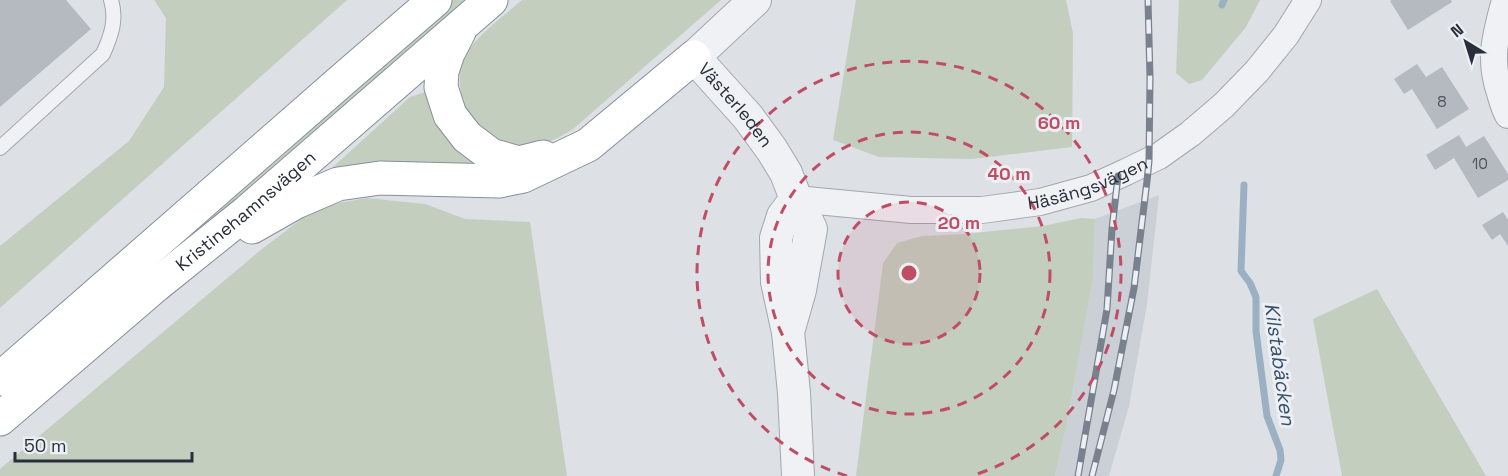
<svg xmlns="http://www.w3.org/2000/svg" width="1508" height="476" viewBox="0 0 1508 476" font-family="'Space Grotesk',sans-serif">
<rect width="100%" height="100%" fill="#dde0e5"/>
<path fill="#cbd0d6" d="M1159 195 1147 304 1129 406 1109 476H1055L1066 427 1093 279 1095 219Z"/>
<path fill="#c3cebf" d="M154 0H347L0 308V246L129 141 164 87 166 18Z
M452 0H470L93 334 86 324Z
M522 0H721L572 130C558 138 542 147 525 146 505 145 476 130 467 112 463 104 461 94 460 85 460 78 459 69 462 62 471 39 503 17 522 0Z
M856 0H1066L1073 33 1072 147 972 159 879 157 833 140Z
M1179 0H1260L1246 27 1202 80 1189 84 1176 73Z
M429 91 477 159 468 170 321 178 410 97Z
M367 198 425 204 465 219 530 222 567 476H0V469L262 249 317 207Z
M1081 218 1095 219 1093 279 1066 427 1055 476H856L883 263 897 243 922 236 964 234 1043 226Z
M1377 289 1486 476H1342L1313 319Z"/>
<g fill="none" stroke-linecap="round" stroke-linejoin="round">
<path stroke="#9bb0c2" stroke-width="7" d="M1222 5 1224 0
M1244 185 1241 271 1250 283 1256 297V331L1267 416 1280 450 1281 460 1276 476"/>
</g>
<path fill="#b5bac1" d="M0 0H66L91 29 0 107Z
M1392 0H1451L1452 2 1408 30 1390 1Z
M1417 64 1426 77 1442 67 1469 109 1437 129 1412 89 1404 94 1394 79Z
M1459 135 1466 147 1484 136 1508 174V180L1478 198 1454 158 1435 170 1426 155Z
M1503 212 1508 220V246L1500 234 1492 240 1482 225Z"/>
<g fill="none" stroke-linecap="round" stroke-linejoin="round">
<defs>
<path id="service" d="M0 148 103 54C111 36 117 20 111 0"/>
<g id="minor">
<path d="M1505 0C1496 34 1488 58 1500 93 1502 100 1504 108 1508 115"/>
<path id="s1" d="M796 199 911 210H982L1040 202 1091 188 1126 172 1159 156 1190 134 1224 105 1257 71 1286 35 1308 0"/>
</g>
<g id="tertiary">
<path id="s2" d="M755 0 694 57 748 117 772 150 786 173 796 199 811 229 800 290 788 332"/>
<path d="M796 199 783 216 776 238 777 282 788 332 794 393 798 476"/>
</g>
<g id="trunk">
<path d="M459 32 448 53 442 71 441 87 450 115 467 137 491 155 519 163 543 157"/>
<path d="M252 227 296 202 338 184 380 178 499 181 523 176 588 145 694 57"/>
<path d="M0 379 348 75 435 0"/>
<path id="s3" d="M0 419 155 286 247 212 491 0"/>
</g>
</defs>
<use href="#service" stroke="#a3a7ae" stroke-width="16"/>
<use href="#minor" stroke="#a3a7ae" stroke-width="28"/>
<use href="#tertiary" stroke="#a3a7ae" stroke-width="34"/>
<use href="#trunk" stroke="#868f9a" stroke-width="35"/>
<use href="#service" stroke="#eff1f4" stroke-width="14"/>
<use href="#minor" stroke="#eff1f4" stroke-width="26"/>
<use href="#tertiary" stroke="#eff1f4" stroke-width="32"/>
<use href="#trunk" stroke="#fff" stroke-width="33"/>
<defs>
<path id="rail" d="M1078 476 1107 309 1112 229 1118 176
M1092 476 1114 390 1134 288 1147 181 1149 161 1150 78 1148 0"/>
</defs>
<use href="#rail" stroke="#78818d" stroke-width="7"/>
<use href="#rail" stroke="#eceff3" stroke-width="4.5" stroke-dasharray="14" stroke-linecap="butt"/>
</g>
<circle cx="909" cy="273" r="71" fill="#bf4d63" fill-opacity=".12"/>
<g fill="none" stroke="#bf4d63" stroke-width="3" stroke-dasharray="10 8">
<circle cx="909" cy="273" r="71"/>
<circle cx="909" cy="273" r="141"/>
<path d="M847 476A212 212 0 1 1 971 476"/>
</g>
<g text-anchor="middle" stroke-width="6" stroke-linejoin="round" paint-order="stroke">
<g font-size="15" fill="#4b525c">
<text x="1442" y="107">8</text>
<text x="1480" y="169">10</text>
</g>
<g font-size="18" fill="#282f3a" stroke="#eceff3">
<text dy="6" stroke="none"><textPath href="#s2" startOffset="147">Västerleden</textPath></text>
<text dy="6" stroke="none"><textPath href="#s1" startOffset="296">Häsängsvägen</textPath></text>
<text dy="6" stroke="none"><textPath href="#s3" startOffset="322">Kristinehamnsvägen</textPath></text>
</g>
<g font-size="20" font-style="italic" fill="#375069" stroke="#eceff3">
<text transform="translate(1280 364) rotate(82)" y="7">Kilstabäcken</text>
</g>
</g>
<circle cx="909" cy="273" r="9" fill="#bf4d63" stroke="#eceff3" stroke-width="3"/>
<g font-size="18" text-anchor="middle" font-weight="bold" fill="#bf4d63" stroke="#eceff3" stroke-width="6" stroke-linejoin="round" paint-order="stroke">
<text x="1059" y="129">60 m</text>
<text x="1009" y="180">40 m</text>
<text x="959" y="229">20 m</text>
</g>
<g transform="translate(1466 42) rotate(322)" stroke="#eceff3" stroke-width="4.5" paint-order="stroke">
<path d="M0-4.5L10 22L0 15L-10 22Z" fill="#282f3a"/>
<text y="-9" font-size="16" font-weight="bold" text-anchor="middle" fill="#282f3a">N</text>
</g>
<path d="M15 452v9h177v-9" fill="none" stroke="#282f3a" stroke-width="3"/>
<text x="24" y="452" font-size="18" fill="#282f3a" stroke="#eceff3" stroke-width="4.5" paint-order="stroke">50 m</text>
</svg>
